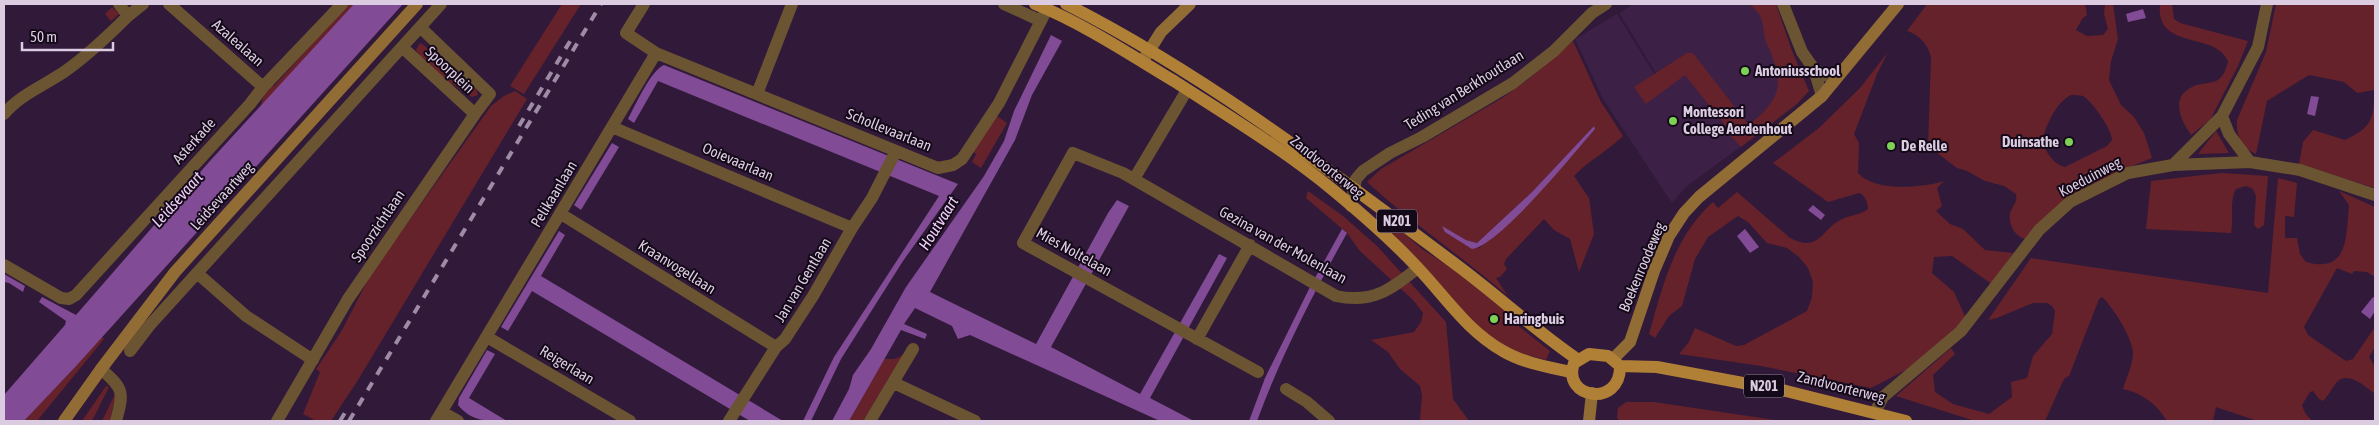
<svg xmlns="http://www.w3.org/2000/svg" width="2379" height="425" viewBox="0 0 2379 425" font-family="'Asap Condensed',sans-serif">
<rect width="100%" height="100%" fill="#31193a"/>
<path fill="#3c2046" d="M1633 4H1772L1805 93 1748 142 1688 63 1659 78 1619 13Z
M1617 14 1658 80 1687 65 1746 143 1687 186 1672 203 1603 99 1575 39Z"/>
<path fill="#65222a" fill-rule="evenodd" d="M348 4H357L260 108 265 90 270 84 274 86Z
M562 4H581L524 94 510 86Z
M1751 4H1776L1791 48 1809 91 1797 104 1741 147 1726 131 1728 129 1685 75 1646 104 1634 87 1687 53H1693L1748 124C1756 120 1762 114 1768 107 1786 85 1776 65 1766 42 1763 34 1764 24 1760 16 1758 11 1753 9 1751 4Z
M1927 4H2085L2087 15 2082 19 2076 30 2087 36 2103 35 2108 29 2104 14 2105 4H2113L2118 39 2111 61 2109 80 2121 105 2134 117 2144 133 2152 158 2120 171 2025 239C2015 237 2008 224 2010 213 2012 206 2018 202 2016 194L2004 186 1985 181 1967 171 1957 168 1928 146 1931 57C1928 45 1919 34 1907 31ZM2071 95C2075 95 2079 95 2083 96 2093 102 2112 130 2112 140L2107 146 2065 167C2053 164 2047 153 2042 142 2045 127 2056 102 2071 95Z
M2160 4H2172L2174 19 2180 23 2248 41 2238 66 2210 120 2191 135C2182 122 2170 99 2190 88 2198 83 2208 84 2216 81 2224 77 2226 69 2228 61 2215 31 2155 51 2160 4Z
M2276 4H2375V188L2299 164 2303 142 2313 130 2345 140C2373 127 2374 118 2374 90L2357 93 2344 82 2309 75 2267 101 2256 154C2241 148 2236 135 2237 120L2266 52Z
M112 7 119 14 111 21 105 14Z
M1573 41 1601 102 1623 136C1608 151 1589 160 1574 176L1589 198 1594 234 1579 272 1570 239 1554 230 1544 219 1506 259 1504 264 1507 269 1500 277 1496 278 1508 296C1462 257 1412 223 1367 182L1381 169 1502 98 1526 81ZM1594 126 1595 129C1558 171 1523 214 1479 248L1442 227 1466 240 1477 243 1532 192Z
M420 43C424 44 468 82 476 89L478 95 472 97C456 87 425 67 416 50Z
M1888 52 1877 74 1854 134 1859 143 1858 173C1874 192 1923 188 1944 181L1937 188 1942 206 1936 211 1950 224 1963 229 1985 250 2013 253 1993 285 1952 256 1934 257 1932 273 1954 292 1967 321 1933 352 1904 371 1871 388 1761 366 1679 354 1689 342 1695 328 1736 346 1744 345 1807 311 1812 297 1813 282 1808 268 1799 257 1787 248 1767 243 1748 222 1738 216 1708 237 1695 259 1682 306 1669 316 1655 338 1649 334C1663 285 1674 237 1713 202L1718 208 1737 192 1790 238C1820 253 1820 230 1842 219 1851 215 1860 215 1868 209 1868 203 1865 195 1859 193L1828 202 1773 163 1819 128 1860 88Z
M515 91 527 99 358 380 331 421H316L303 414 320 372 316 369 341 332 371 274 491 106 504 96Z
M997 116 1007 123 981 168 972 162 976 154 972 151Z
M2216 131 2229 153 2198 154Z
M2221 173 2268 176 2264 225 2258 229 2254 225 2256 196 2253 189 2246 186 2236 189C2229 201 2234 219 2231 233L2146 229 2151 181Z
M2278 178 2297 183 2294 217 2285 216V238H2297L2300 254 2306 262C2349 274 2346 236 2349 205L2339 191 2375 207V277L2367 272 2354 271 2352 274 2337 268 2304 327 2308 335 2346 361 2353 359 2375 327V347L2369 357 2375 367V394C2367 388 2348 370 2337 382 2332 388 2329 395 2323 401L2319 399 2313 391 2310 392 2302 405 2305 413 2312 421H2258L2216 407 2213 421H2167C2157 404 2142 393 2123 389 2126 379 2132 366 2133 355 2134 340 2113 307 2102 297L2099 299 2069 376 2065 378 2062 383 2045 421H1975L1896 396 1951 348 1955 354 1933 375 1935 392 1953 404 1989 414 2012 397 2011 382 2027 378 2033 356 2052 334 2055 311 2052 306 2047 303H2033L1997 318 1988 320 2031 258 2268 293Z
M1308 191 1343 216 1377 246 1446 322 1453 399 1469 421H1422L1420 419 1422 396 1420 386 1400 369 1388 352 1371 340 1414 332 1421 322 1423 313 1414 301 1359 250 1347 233 1306 198Z
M1386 218 1422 249 1453 269 1509 314 1512 321 1550 351 1546 360 1516 352 1483 333 1380 224Z
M102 337 104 339 37 421H24Z
M903 355 863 421H849L884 359H895Z
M106 386 109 387 92 421H82Z
M116 392 110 421H102Z
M1626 402H1654L1782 421H1620L1617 418 1618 408Z"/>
<path fill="#814b95" d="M354 4H403L77 365 24 421H4V395L65 325 66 321 39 302 42 297 76 315 209 162Z
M2143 9 2146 18 2128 22 2126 14Z
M1051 35 1062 41 1032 95 1015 140 930 292 1036 344 1108 213 1117 200 1129 206 1051 347 1140 394 1219 254 1227 258 1150 398 1194 421H1160L970 335 958 339 952 326 915 308 904 324 927 334 925 339 901 330 849 421H832L849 389 853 375 871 349 906 287 984 176 1004 141 1014 111Z
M664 65 958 184 903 261 841 359 811 421H803L834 357 939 196 658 81 634 123 628 119C635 106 651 70 664 65Z
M2311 96 2319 97 2315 116 2307 114Z
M1594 126 1595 129C1573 154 1500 245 1472 249L1445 232 1442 226 1466 240 1477 243 1532 192Z
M612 143 619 147 581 210 574 205Z
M1813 205 1825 215 1821 220 1808 210Z
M1342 229 1347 233C1313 294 1281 356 1257 421H1249L1265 378 1310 287Z
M1745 229 1759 247 1750 253 1737 236Z
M559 231 565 235 541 276 783 421H750L532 291 508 331 501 327Z
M4 274 25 286 23 292 9 283 4 282Z
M2373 297 2375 298V311L2370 319 2361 312Z
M487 350 495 354 469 398 507 421C487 421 472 422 458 405L459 398Z"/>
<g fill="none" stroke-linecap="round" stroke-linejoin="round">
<path stroke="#6a5432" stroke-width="12" d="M119 4 128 16 143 4
M169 4 263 87
M644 4 626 33 656 53 938 168 953 165 962 159 999 103 1047 9
M1004 4 1041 21
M1783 4 1802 52 1814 69 1822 96
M402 47 475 114 490 94 420 27
M1814 69 1835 80
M757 94 792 4
M4 114C20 95 43 86 64 72 87 56 108 36 128 16
M2222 116 2229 134 2250 162
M612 127 852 228
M2173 165 2222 116 2258 47 2267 4
M1134 179 1187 90
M1351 206 1356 179 1363 171 1390 153 1422 137 1513 83 1554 51 1592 13 1606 4
M561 214 776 347
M4 265 61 298 69 299 76 295 250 104 263 87 342 4
M197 273 246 316 313 360
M487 337 630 421
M1197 339 1250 245
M130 351 149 326 441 4
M101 369C124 389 124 392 116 421
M1258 372 1023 243 1073 153 1123 173 1336 296C1373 304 1391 289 1418 268
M894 383 975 421
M1286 389 1307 402 1329 421
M442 412 458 421
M1875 412 1883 397 1961 331 2039 230 2070 202 2128 173 2173 165 2250 162 2300 170 2375 195
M277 421 348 299 475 114
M436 421 656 53
M729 421 776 347 785 339 813 296 852 228 872 198 896 151
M870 421 913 349"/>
<path stroke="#916d35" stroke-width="12" d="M1144 59 1161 32 1190 4
M1613 359 1630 342 1654 271 1669 236 1684 213 1699 197 1822 96 1898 4
M64 421 101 369 175 272 417 4
M1589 421 1592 393"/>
<path stroke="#af8035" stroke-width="12" d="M1035 4C1084 24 1129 54 1174 81 1228 116 1283 149 1333 190 1362 214 1391 239 1417 267 1445 296 1466 330 1503 351 1523 363 1549 367 1571 372
M1066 4C1206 75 1332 172 1458 266 1498 296 1536 331 1577 359
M1589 354 1608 356 1620 366C1621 408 1561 399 1574 363Z
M1620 366 1657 367 1786 391 1906 421"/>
<path stroke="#9e8ba5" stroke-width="4" stroke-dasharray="9 9" stroke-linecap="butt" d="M519 126 572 38
M340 421 349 406
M349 421 601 4"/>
</g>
<g fill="#7dd154" stroke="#140918" stroke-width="2">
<circle cx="1745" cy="71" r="5"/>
<circle cx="1673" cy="121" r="5"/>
<circle cx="2069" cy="142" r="5"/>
<circle cx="1891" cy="146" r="5"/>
<circle cx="1494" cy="319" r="5"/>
</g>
<g text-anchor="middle" stroke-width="4" stroke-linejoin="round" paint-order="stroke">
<g fill="#140918" stroke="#9f92a5" stroke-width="1">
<rect x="1377" y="209.5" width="40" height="23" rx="4"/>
<rect x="1744" y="374.5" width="40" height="23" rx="4"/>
</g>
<g font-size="14" font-weight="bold" fill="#dbcce1">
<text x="1397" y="226">N201</text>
<text x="1764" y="391">N201</text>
</g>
<g font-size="15" fill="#dbcce1" stroke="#140918">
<text transform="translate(238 43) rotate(41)" y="5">Azalealaan</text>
<text transform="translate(450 70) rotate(43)" y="5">Spoorplein</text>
<text transform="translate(1464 90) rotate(-32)" y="5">Teding van Berkhoutlaan</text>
<text transform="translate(889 130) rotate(22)" y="5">Schollevaarlaan</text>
<text transform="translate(194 141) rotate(-48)" y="5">Asterkade</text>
<text transform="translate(738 162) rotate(23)" y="5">Ooievaarlaan</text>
<text transform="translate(1327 167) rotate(39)" y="5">Zandvoorterweg</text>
<text transform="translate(2090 177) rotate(-28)" y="5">Koeduinweg</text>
<text transform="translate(554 194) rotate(-59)" y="5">Pelikaanlaan</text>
<text transform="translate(222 196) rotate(-48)" y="5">Leidsevaartweg</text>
<text transform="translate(378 226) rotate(-56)" y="5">Spoorzichtlaan</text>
<text transform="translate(1283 245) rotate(29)" y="5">Gezina van der Molenlaan</text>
<text transform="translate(1074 252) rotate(29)" y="5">Mies Noltelaan</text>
<text transform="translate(677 267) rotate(32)" y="5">Kraanvogellaan</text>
<text transform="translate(1642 267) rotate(-67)" y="5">Boekenroodeweg</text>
<text transform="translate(803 280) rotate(-59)" y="5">Jan van Gentlaan</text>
<text transform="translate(567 365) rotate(31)" y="5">Reigerlaan</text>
<text transform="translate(1841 387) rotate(14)" y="5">Zandvoorterweg</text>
</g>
<g font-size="15" font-weight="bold" fill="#dbcce1" stroke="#140918" text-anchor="start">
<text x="1755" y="76">Antoniusschool</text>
<text x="1683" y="117">Montessori<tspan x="1683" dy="17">College Aerdenhout</tspan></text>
<text x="2059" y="147" text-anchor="end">Duinsathe</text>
<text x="1901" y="151">De Relle</text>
<text x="1504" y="324">Haringbuis</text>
</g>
<g font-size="16" font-style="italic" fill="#efd1fa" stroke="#140918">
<text transform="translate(177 199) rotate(-48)" y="6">Leidsevaart</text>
<text transform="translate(938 223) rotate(-58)" y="6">Houtvaart</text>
</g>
</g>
<rect width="2379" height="425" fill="none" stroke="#dbcce1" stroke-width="10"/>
<path d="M22 42v8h91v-8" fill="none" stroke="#dbcce1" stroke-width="2.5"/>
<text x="30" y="42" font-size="15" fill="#dbcce1" stroke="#140918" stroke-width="4" paint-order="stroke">50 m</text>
</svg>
